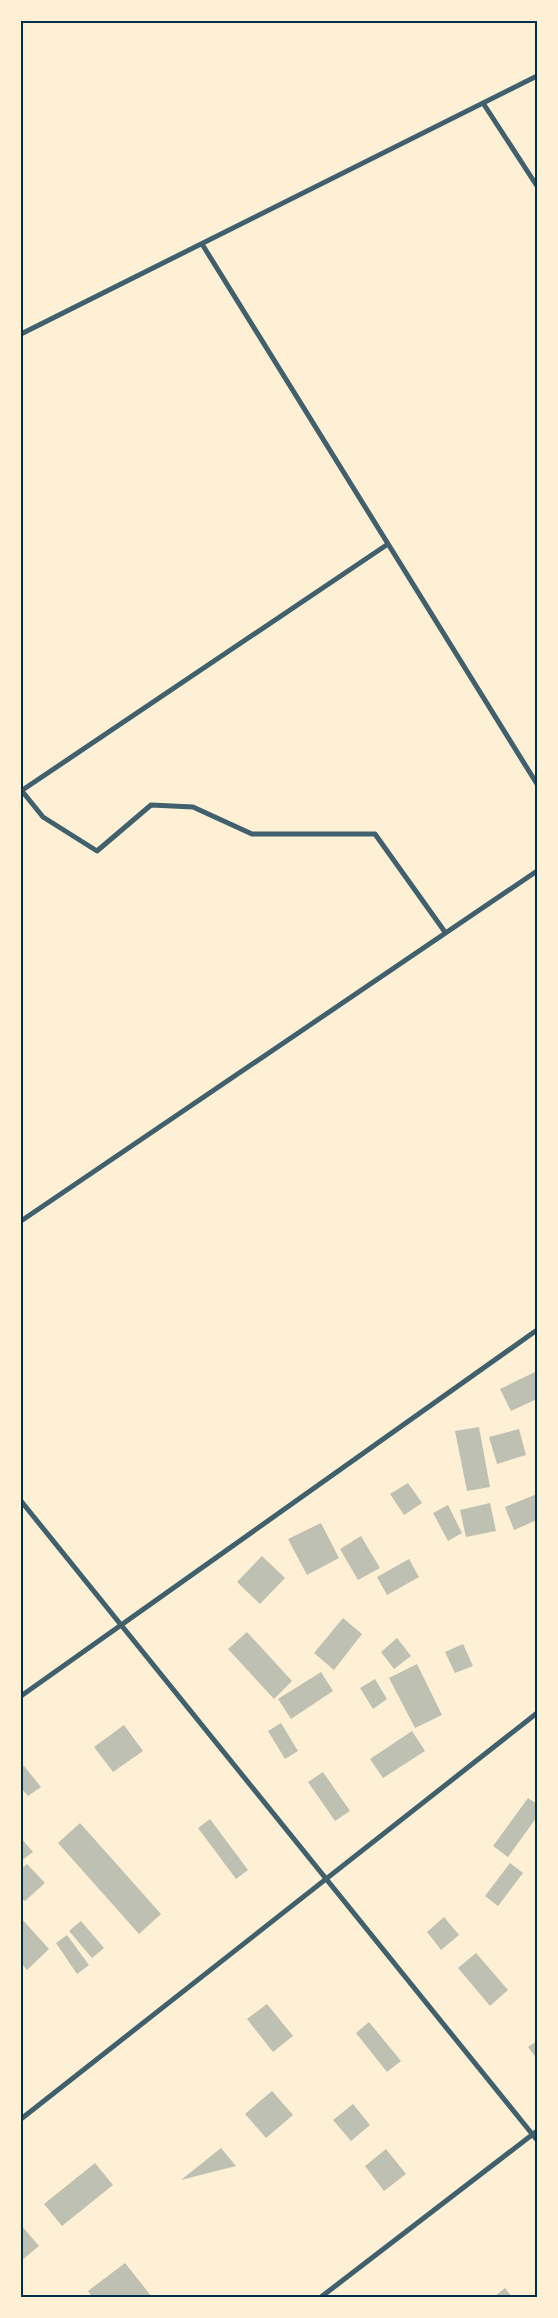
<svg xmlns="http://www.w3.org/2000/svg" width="558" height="2318" viewBox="0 0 558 2318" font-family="Mulish,sans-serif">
<rect width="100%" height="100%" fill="#fdf0d5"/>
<path fill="#bec0b2" d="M537 1371V1399L511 1411 500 1389Z
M479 1427 490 1487 467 1491 455 1431Z
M519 1429 526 1455 497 1464 489 1437Z
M408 1483 422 1503 404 1515 390 1494Z
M537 1494V1520L514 1530 505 1507Z
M490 1503 496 1531 466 1537 460 1510Z
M448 1505 462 1533 448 1541 433 1513Z
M321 1523 339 1558 307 1575 288 1539Z
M361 1536 380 1568 358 1580 340 1549Z
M262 1556 285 1578 260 1604 237 1582Z
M409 1559 419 1577 387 1595 377 1577Z
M343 1618 362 1634 334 1670 314 1653Z
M247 1632 292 1681 274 1699 228 1649Z
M397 1638 411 1656 394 1669 381 1652Z
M463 1644 473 1666 455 1673 445 1652Z
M417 1664 442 1715 415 1728 389 1678Z
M321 1672 333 1691 291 1719 278 1699Z
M375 1679 387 1699 373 1709 360 1688Z
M281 1723 298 1751 285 1759 268 1731Z
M124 1725 143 1751 113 1772 94 1747Z
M412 1731 425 1751 383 1778 370 1759Z
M24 1766 41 1787 28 1796 21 1788V1768Z
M323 1772 350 1811 335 1821 308 1782Z
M528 1798 537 1804V1817L508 1857 493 1846Z
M210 1819 248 1870 236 1879 198 1828Z
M80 1823 161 1914 139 1934 58 1843Z
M21 1838 33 1852 21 1861Z
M510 1863 523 1873 498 1906 485 1896Z
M27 1864 45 1883 25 1901 21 1898V1869Z
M444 1917 459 1935 441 1950 427 1932Z
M21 1918 49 1949 27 1970 21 1963Z
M81 1921 104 1948 92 1958 69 1931Z
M67 1935 89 1965 77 1974 56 1943Z
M476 1953 508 1990 490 2006 458 1968Z
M267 2004 293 2036 273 2052 247 2019Z
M369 2022 401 2061 387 2072 356 2033Z
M537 2041V2059L528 2047Z
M272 2091 293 2115 266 2138 245 2114Z
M353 2104 370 2125 351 2141 333 2120Z
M221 2148 236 2166 181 2180Z
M386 2149 406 2174 384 2191 365 2166Z
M95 2163 113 2185 62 2226 44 2204Z
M21 2225 39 2246 21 2261Z
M125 2263 152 2297H92L88 2291Z
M505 2288 512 2297H494Z"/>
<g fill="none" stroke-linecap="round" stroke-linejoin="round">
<path stroke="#3f606c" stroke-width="5" d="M483 103 537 186
M202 244 537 784
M21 334 537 76
M21 791 388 544
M22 791 43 817 97 851 151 805 193 807 252 834H375L445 932
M21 1221 537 871
M21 1501 537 2140
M21 1696 537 1330
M21 2119 537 1713
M321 2297 537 2131"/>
</g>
<rect width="558" height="2318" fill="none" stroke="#fdf0d5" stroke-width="45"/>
<rect x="22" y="22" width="514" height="2274" fill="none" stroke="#003049" stroke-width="2"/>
</svg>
